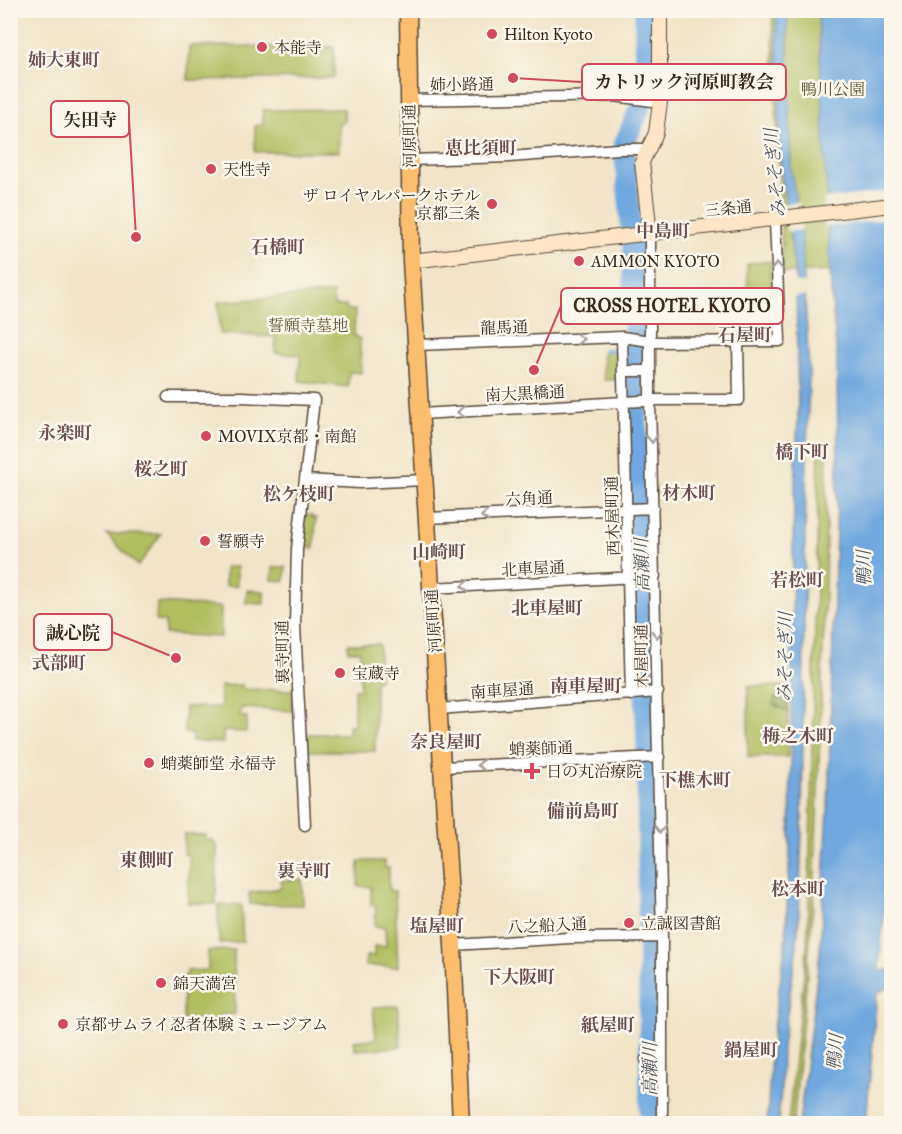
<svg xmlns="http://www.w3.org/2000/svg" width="902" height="1134" viewBox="0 0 902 1134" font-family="'IM FELL Great Primer','Noto Serif JP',serif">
<rect width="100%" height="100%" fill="#fbf7ec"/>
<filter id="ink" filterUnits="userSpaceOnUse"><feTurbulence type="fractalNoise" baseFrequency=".0167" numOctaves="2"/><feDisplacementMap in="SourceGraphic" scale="12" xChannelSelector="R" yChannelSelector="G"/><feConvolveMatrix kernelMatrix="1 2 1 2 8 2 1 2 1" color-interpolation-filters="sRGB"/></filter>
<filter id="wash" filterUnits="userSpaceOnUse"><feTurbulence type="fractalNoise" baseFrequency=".008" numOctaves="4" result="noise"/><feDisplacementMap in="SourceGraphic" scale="24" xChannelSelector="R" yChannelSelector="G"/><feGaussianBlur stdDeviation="1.35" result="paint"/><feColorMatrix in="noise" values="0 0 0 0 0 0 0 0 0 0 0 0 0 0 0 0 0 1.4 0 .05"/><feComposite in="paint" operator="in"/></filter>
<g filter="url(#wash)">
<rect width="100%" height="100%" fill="#f1e4c8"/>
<path fill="#b0be61" stroke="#767440" stroke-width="1.5" d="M772 11H891V269L783 273Z
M189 46 334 47V78L188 80Z
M344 109V122L339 123V152H255V126L263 125V110Z
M770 261 773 314 751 313V305H748L747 264Z
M333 293 334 306H346L348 310H355L354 336 360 339 361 373 349 372 348 387 299 381 300 355 275 353 276 337 220 334 218 302Z
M615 351 616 380H604L602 352Z
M819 446H827L825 595 814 896 794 1117 793 1123 788 1124 807 945 809 896Z
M305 515H312V518H316L314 548H302Z
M106 534H161L138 566Z
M225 567H237V586H225Z
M273 567H286L285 581 272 580Z
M247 590 264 591V604L246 603Z
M157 603 221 607V637L165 634V622L156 621Z
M348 644H379V680L375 681V751H307V734H348V725H354V689H360V651H348Z
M242 685 243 689 292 690 293 711 241 708 240 716 247 717 246 732 223 731V743L192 741V734L184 733 185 707H221L220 686Z
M748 686H788V757H748Z
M184 834 206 835V840H213V844L217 845 216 904 188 903 189 855 184 854Z
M359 861H385V868H389V890L395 891 398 967 365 966 366 956H374V946H386L385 927H375L376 906 371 905V887L358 886Z
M302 879 303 905 250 904 249 893 281 888V881Z
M218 905H241L243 942 219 943Z
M234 950 235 1014 220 1015 217 1021H200L198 1019 183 1021V976L187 975V971L208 970V951Z
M398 1006 401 1047 355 1050 354 1041 376 1039 373 1007Z"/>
<path fill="#8ca557" stroke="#64683a" stroke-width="1.5" d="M774 698H787L788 712 774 705Z"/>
<path fill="#70a8df" stroke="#56697e" stroke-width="1.5" d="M787 10 791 168 802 242 809 371 805 534 802 831 799 918 796 953 782 1046 781 1091 778 1123 767 1124 772 1036 785 948 790 852 793 534 798 416 796 280 781 171 776 11Z
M818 11H891L892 294 889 330 892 338V818L879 968 881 971 891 969V986L877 993 866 1123 799 1124 820 951 828 810 838 462 837 357 831 289Z"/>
<path fill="#f1e4c8" d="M891 191V219L825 227 824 199Z
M799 202 802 230 787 232 783 204Z
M794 283H805L806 296H794Z"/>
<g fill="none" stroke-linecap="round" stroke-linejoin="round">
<path stroke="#70a8df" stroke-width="4" d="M604 350H616"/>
<path stroke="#70a8df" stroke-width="21" d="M645 10V84L641 105 624 145 633 248 634 333 647 752 650 1124"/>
</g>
</g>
<g filter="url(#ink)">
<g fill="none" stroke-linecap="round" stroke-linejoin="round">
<defs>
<path id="street" d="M409 100 614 96 660 102
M409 160 509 157 618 149H648
M650 234V401L662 937V1124
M622 337 631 695
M417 345 622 337 657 342 780 341 775 220
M624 371H650
M168 397H241L314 400 297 549 295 626 305 825
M421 414 658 400H739L738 342
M305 480 360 483 425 480
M427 518 653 508
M431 588 655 576
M439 709 658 692
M442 767 659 757
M453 945 570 938 662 937
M646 1059 662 1060"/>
<path id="secondary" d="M650 234 642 162 656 133 660 102V10
M411 261 892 205"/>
<path id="primary" d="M408 10 411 261 453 945 461 1124"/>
</defs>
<use href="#street" stroke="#564638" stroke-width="13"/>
<use href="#secondary" stroke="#564638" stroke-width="16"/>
<use href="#primary" stroke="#564638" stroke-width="19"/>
<use href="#street" stroke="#fff" stroke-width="10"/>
<use href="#secondary" stroke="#fde5c5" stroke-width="14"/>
<use href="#primary" stroke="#fbbe6e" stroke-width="16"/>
</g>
<defs><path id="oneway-chevron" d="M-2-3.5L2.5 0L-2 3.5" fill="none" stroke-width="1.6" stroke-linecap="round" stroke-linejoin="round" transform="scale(1.5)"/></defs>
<g stroke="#a79f9a">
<use href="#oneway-chevron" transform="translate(777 266) rotate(-92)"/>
<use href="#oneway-chevron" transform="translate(580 339) rotate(-2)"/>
<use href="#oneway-chevron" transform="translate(461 412) rotate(177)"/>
<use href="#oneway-chevron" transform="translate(652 439) rotate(88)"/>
<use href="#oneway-chevron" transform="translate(485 516) rotate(177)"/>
<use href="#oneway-chevron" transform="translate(465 586) rotate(177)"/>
<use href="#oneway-chevron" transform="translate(657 634) rotate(89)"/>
<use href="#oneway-chevron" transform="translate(481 765) rotate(178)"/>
<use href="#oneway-chevron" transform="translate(660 829) rotate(89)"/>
</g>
</g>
<g fill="#d1495b" stroke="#fbf7ec" stroke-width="2">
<circle cx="492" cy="34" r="6"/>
<circle cx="262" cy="47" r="6"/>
<circle cx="211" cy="169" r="6"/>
<circle cx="492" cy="204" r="6"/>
<circle cx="579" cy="261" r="6"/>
<circle cx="206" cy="436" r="6"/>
<circle cx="205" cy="541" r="6"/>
<circle cx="340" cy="673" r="6"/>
<circle cx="149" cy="763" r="6"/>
<path d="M529 762h6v6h6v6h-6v6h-6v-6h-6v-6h6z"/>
<circle cx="629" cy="923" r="6"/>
<circle cx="161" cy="983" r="6"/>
<circle cx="63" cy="1024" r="6"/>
</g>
<g text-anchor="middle" stroke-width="5" stroke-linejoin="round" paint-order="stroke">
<g font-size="16" fill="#3b2a1e" stroke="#fbf7ec" text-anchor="start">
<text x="504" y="40">Hilton Kyoto</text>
<text x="274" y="53">本能寺</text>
<text x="223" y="175">天性寺</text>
<text x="480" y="201" text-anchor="end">ザ ロイヤルパークホテル<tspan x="480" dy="18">京都三条</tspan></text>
<text x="591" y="267">AMMON KYOTO</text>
<text x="218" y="442">MOVIX京都・南館</text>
<text x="217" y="547">誓願寺</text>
<text x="352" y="679">宝蔵寺</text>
<text x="161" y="769">蛸薬師堂 永福寺</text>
<text x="546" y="777">日の丸治療院</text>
<text x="641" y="929">立誠図書館</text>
<text x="173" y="989">錦天満宮</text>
<text x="75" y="1030">京都サムライ忍者体験ミュージアム</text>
</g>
<g font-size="16" fill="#3b2a1e" stroke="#fbf7ec">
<text transform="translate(462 84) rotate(-1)" y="6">姉小路通</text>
<text transform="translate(409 136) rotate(-91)" y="6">河原町通</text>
<text transform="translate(728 208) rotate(-6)" y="6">三条通</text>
<text transform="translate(504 327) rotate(-2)" y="6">龍馬通</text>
<text transform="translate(525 393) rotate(-3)" y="6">南大黒橋通</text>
<text transform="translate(529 498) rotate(-3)" y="6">六角通</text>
<text transform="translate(612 516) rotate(-92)" y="6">西木屋町通</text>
<text transform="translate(533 568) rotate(-3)" y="6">北車屋通</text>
<text transform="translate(433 621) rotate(-94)" y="6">河原町通</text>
<text transform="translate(282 652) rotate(-91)" y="6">裏寺町通</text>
<text transform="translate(641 656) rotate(-91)" y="6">木屋町通</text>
<text transform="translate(502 690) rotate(-4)" y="6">南車屋通</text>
<text transform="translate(541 748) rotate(-2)" y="6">蛸薬師通</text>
<text transform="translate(547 925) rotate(-3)" y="6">八之船入通</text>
</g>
<g font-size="16" fill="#5e5632" stroke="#fbf7ec">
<text x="833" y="95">鴨川公園</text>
<text x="308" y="331">誓願寺墓地</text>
</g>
<g font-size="18" font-weight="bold" fill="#6e4f54" stroke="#fbf7ec">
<text x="64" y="66">姉大東町</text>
<text x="481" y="154">恵比須町</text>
<text x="663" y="237">中島町</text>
<text x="278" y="253">石橋町</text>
<text x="745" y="341">石屋町</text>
<text x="65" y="439">永楽町</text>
<text x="802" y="458">橋下町</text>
<text x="161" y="475">桜之町</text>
<text x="689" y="499">材木町</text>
<text x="299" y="500">松ケ枝町</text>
<text x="439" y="558">山崎町</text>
<text x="797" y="586">若松町</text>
<text x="547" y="614">北車屋町</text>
<text x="59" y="669">式部町</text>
<text x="586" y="692">南車屋町</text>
<text x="798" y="742">梅之木町</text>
<text x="446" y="748">奈良屋町</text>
<text x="695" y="786">下樵木町</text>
<text x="583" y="817">備前島町</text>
<text x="147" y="866">東側町</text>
<text x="304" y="877">裏寺町</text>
<text x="798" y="895">松本町</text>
<text x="437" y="932">塩屋町</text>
<text x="519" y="983">下大阪町</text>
<text x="608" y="1031">紙屋町</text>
<text x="751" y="1056">鍋屋町</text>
</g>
<g font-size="18" font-style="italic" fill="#4e5662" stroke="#fbf7ec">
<text transform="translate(775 173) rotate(-95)" y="6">みそそぎ川</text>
<text transform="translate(642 565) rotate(-92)" y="6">高瀬川</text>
<text transform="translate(864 568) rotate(-91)" y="6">鴨川</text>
<text transform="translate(785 657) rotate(-89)" y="6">みそそぎ川</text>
<text transform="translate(835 1052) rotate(-85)" y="6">鴨川</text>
<text transform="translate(650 1069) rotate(-90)" y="6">高瀬川</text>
</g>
</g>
<path fill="none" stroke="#d1495b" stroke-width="2" d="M513 78L582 82M136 237L129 119M534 370L561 306M176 658L112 632"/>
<g fill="#d1495b" stroke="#fbf7ec" stroke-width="2">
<circle cx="513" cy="78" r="6"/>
<circle cx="136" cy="237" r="6"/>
<circle cx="534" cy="370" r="6"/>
<circle cx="176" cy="658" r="6"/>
</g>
<g fill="#fbf7ec" stroke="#d1495b" stroke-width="2">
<rect x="582" y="64" width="204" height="36" rx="6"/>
<rect x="51" y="101" width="78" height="36" rx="6"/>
<rect x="561" y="288" width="222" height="36" rx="6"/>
<rect x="34" y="614" width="78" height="36" rx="6"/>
</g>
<g font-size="18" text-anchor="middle" font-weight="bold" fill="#3b2a1e">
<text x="684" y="88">カトリック河原町教会</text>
<text x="90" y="126">矢田寺</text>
<text x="672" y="312">CROSS HOTEL KYOTO</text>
<text x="73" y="639">誠心院</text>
</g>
<rect width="902" height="1134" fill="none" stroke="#fbf7ec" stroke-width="36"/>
</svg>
